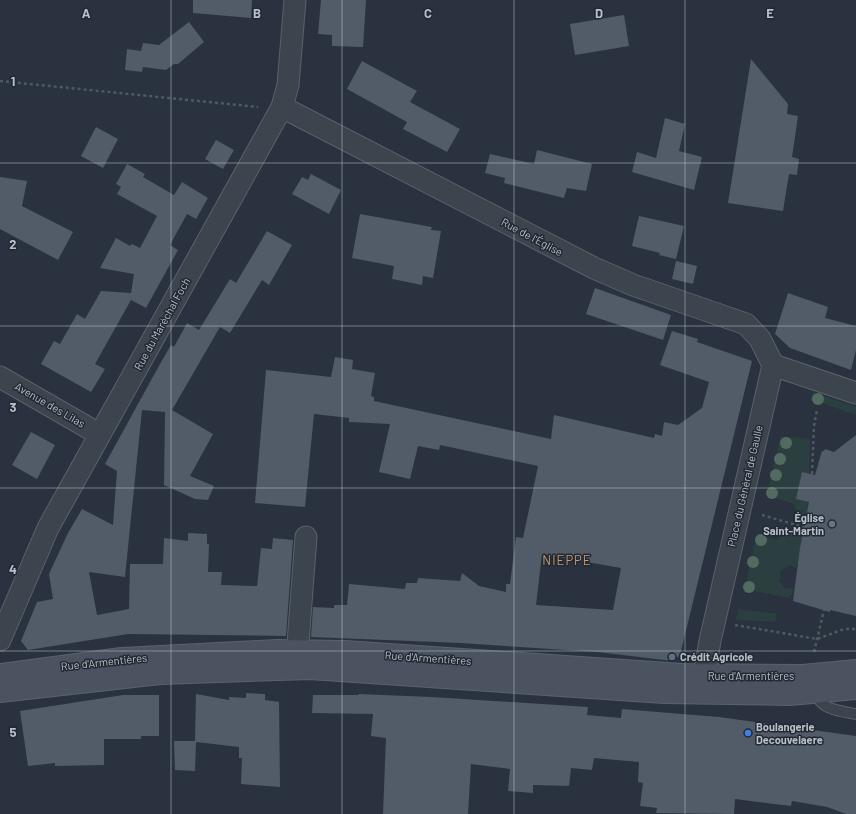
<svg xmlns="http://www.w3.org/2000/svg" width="856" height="814" viewBox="0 0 856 814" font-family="Barlow,sans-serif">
<rect width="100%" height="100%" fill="#29323e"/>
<path fill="#2b3f40" d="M813 392 856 407V415L810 399Z
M781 436 810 439 809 474 806 473 809 502 807 519 798 516 794 504 766 495Z
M786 531 806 536 800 550 802 551 799 565 796 564V568L790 565 780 572 781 579 778 580 786 589 787 588 793 589 792 595H790L789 598 745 589 756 536 777 540Z
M738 609 777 614 775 622 736 620Z"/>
<path fill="#525b68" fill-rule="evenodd" d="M193 0H252L251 18 193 13Z
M321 0H366L363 47 332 46V35L318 34Z
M624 15 629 46 575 55 570 24Z
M189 22 204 42 178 64H174L166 70 143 67 142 72 125 70 127 49 141 51 143 43 159 45Z
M751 59 788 104 787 114 798 116 792 157 799 159 797 175 789 174 783 211 728 203Z
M362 61 417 91 410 102 460 129 447 152 403 129 407 122 347 89Z
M665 118 685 124 679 151 702 157 694 190 632 172 637 152 656 158Z
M96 127 118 139 103 168 81 156Z
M216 140 234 150 223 169 205 159Z
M537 150 592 164 586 191 567 188 564 198 504 183 505 178 485 173 490 154 534 164Z
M127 164 145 174 143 177 174 195 182 182 208 198 196 219 187 214 170 245 178 250 146 308 131 300 95 364 105 369 91 392 41 364 54 341 60 344 77 314 85 319 101 291 131 293 134 274 100 268 116 238 130 246 132 244 140 248 157 216 117 194 121 187 116 184Z
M311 174 341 190 329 214 292 194 302 177 308 180Z
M0 177 27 181 22 206 73 232 58 260 0 229Z
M360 214 432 227 431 230 441 231 433 278 423 276 422 285 392 279 394 266 352 258Z
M639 216 684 226 676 259 659 255 660 253 632 246Z
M267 231 292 245 269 285 262 280 230 333 220 327 172 410 213 434 190 476 214 486 208 500 195 499 164 485 165 412 142 410 125 577 89 572 97 615 129 609 130 564H163L164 538 188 541V533L207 534V544H209L208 572H222L221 585 257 586 261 548 272 549 273 538 293 540 286 636 128 634 28 650 21 641 37 602 53 599 49 574 68 533 82 509 113 525 117 471 105 464 160 364 171 345 174 347 187 323 199 330 230 279 236 283Z
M676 261 697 266 693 284 672 279Z
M595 288 671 315 663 340 586 314Z
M788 293 828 307 825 318 856 326V350L851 370 790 348 775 334Z
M672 331 698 339 697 342 752 361 680 655 673 661 597 652 460 643 311 637 313 607 334 608V605H347L349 584 405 589 406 583H417L418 578 460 581 462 573 479 586 506 592V584H510L516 537 523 538 538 466 440 445 439 450 418 446 410 479 379 472 390 424 349 422V418L314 414 305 507 255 503 266 370 331 377 335 357 353 360 352 369 375 373 371 396 374 397V401L551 439 554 415 654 438 655 434 662 436 664 422 678 425 702 408 709 382 660 365ZM542 554 621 568 613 610 536 605Z
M31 432 55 445 37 479 12 465Z
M856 435V616L830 610V612L793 601 800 548 809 502 796 499 802 472 815 475 822 451H824L825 449 834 452Z
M246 693 265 694V700L279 702 280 787 241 784 242 758H239V747L196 742 195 771 175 770 174 741H195L196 694 229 700V697L246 698Z
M358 694 432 697 588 707 587 715 621 718 622 709 682 714 719 717 856 736V814H846L827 807 792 801 791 806 735 799 734 814 656 813 657 808 640 806 643 783 638 782 639 762 594 758 592 770 571 768 569 786 533 785V793L508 791 510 769 471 764 468 814H383L386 738 371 736 373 714 312 713 313 695H358Z
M123 695H159V736H141V739H104V765L55 766V763L28 766 20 711Z"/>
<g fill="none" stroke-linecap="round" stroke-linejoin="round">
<defs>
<path id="lane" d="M815 692C821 710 839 711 856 714"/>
<path id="street" d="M282 107 594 268 633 285 746 324 760 339 773 365
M773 365 856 393
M0 377 99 434
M0 640 48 528 282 107 288 85 295 0
M298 643 306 537
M701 692 710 641 773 365"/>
<path id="secondary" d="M0 675 122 659 277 651 345 652 682 675 803 676 856 671
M0 691 160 673 310 668 664 692 790 694 856 688"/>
</defs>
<use href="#lane" stroke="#5a626c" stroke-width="12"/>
<use href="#street" stroke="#5a626c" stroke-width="23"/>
<use href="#secondary" stroke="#5a626c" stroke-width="24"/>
<path stroke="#4b5b5e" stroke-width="2.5" stroke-dasharray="3 3" stroke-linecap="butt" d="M0 81 258 107
M812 474 814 426 817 410
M762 515 807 528
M735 625 817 639 844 629H856
M814 652 824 610"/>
<use href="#lane" stroke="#3c444e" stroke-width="10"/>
<use href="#street" stroke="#3c444e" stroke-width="21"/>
<use href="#secondary" stroke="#4b5361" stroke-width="22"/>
</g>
<g fill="#526a60">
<circle cx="818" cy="399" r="6"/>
<circle cx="786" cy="443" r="6"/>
<circle cx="780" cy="459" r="6"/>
<circle cx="776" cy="475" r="6"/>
<circle cx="772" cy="493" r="6"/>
<circle cx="761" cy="540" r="6"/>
<circle cx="753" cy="562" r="6"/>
<circle cx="749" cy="587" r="6"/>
</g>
<path fill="none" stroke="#b9bfc9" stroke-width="1" stroke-opacity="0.55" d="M171 0V814M342 0V814M514 0V814M685 0V814M0 163H856M0 326H856M0 488H856M0 651H856"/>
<circle fill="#6b7280" stroke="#212933" stroke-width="1.5" cx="832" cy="524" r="4"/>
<circle fill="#5c6f8a" stroke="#212933" stroke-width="1.5" cx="672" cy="657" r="4"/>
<circle fill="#3f7fe0" stroke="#212933" stroke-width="1.5" cx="748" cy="733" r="4"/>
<g text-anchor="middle" stroke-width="3" stroke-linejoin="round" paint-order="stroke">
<g font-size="11" fill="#b9bfc9" stroke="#212933">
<text transform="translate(532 237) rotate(28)" y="4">Rue de l'Église</text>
<text transform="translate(162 324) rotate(-61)" y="4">Rue du Maréchal Foch</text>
<text transform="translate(50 405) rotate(30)" y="4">Avenue des Lilas</text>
<text transform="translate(745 486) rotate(-77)" y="4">Place du Général de Gaulle</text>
<text transform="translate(428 658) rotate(4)" y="4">Rue d'Armentières</text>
<text transform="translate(104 662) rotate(-6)" y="4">Rue d'Armentières</text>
<text x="751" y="680">Rue d'Armentières</text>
</g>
<g font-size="11" font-weight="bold" fill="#b9bfc9" stroke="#212933" text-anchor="start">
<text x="824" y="522" text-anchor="end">Église<tspan x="824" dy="13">Saint-Martin</tspan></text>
<text x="680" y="661">Crédit Agricole</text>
<text x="756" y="731">Boulangerie<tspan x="756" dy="13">Decouvelaere</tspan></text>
</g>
<g font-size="13" letter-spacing="1" fill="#ca9872" stroke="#212933">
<text x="567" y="565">NIEPPE</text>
</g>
</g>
<g font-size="13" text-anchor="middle" font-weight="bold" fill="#b9bfc9" stroke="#212933" stroke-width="3" stroke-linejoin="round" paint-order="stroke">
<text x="86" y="18">A</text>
<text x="257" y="18">B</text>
<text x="428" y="18">C</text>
<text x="599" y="18">D</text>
<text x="770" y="18">E</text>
<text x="13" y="86">1</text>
<text x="13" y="249">2</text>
<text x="13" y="412">3</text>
<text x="13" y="574">4</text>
<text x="13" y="737">5</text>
</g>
</svg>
